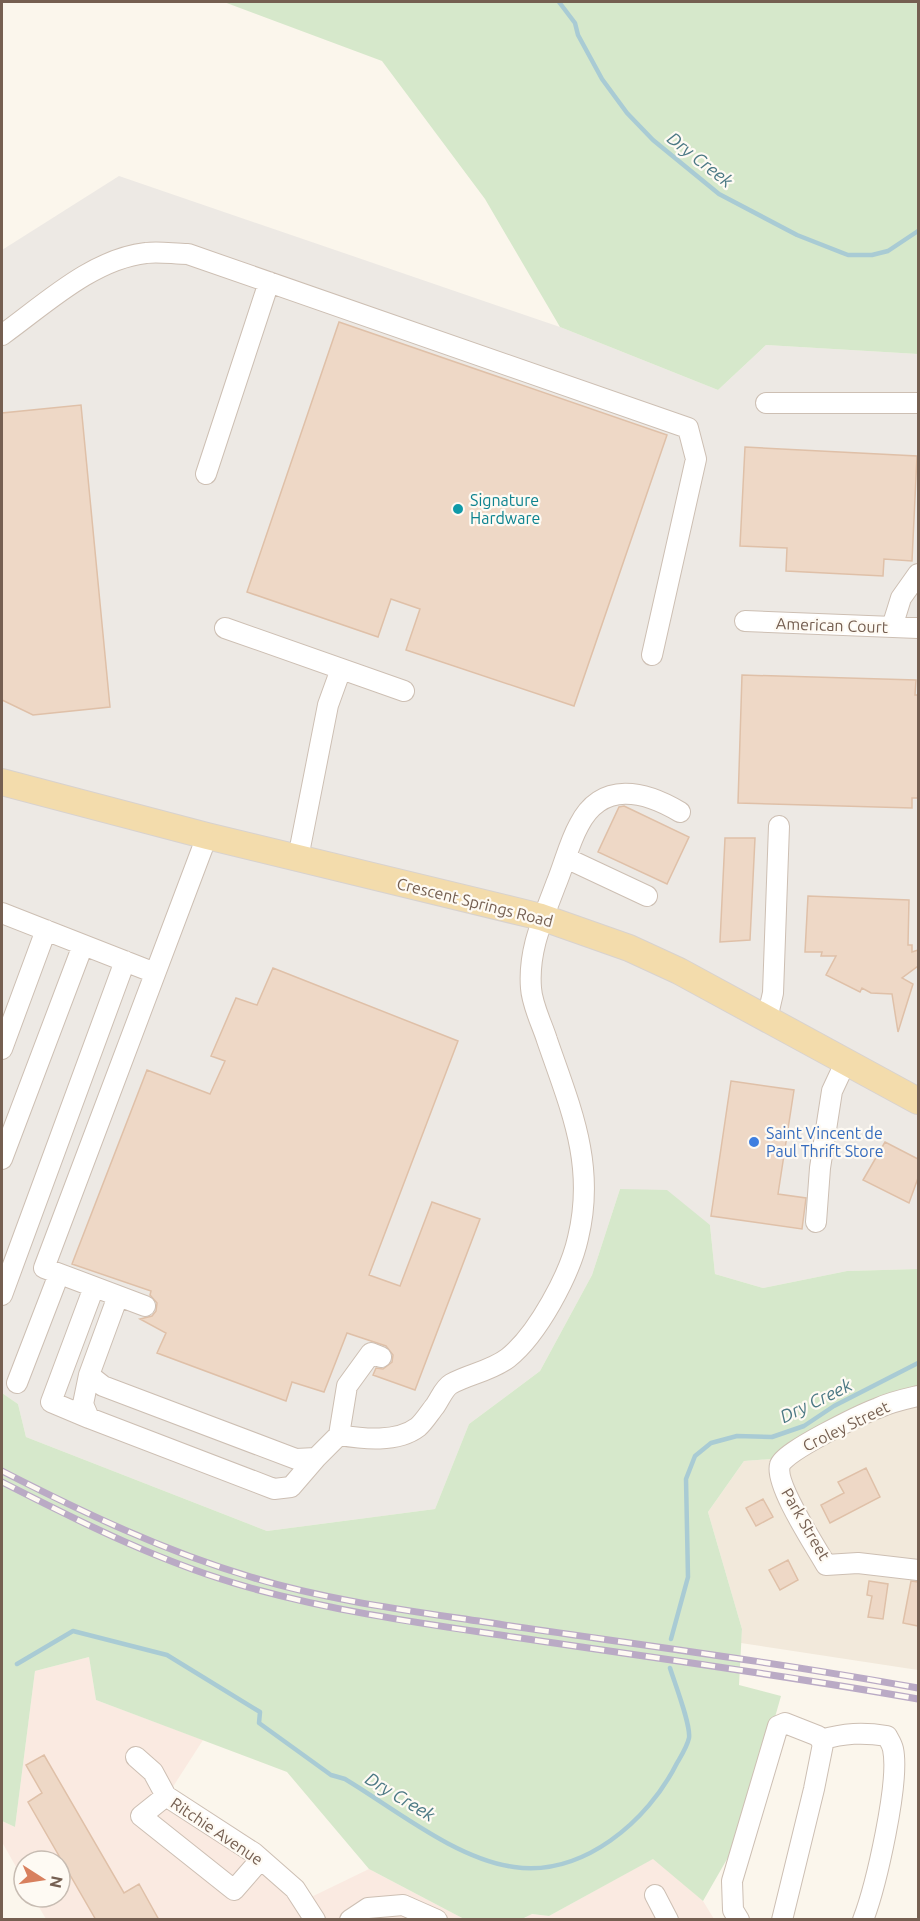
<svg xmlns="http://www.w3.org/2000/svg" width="920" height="1921" viewBox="0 0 920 1921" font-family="Ubuntu,sans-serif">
<rect width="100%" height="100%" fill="#fbf6ec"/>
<path fill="#f2e9db" d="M918 1396V1670L741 1643 742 1629 708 1512 744 1461 784 1458Z"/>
<path fill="#faeae1" d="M89 1657 96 1700 203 1740 167 1796 303 1901 369 1869 464 1919H46L33 1897H60V1861H24V1881L2 1842V1821L15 1827 35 1671Z
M654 1858 703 1901 714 1919 522 1920 531 1914 549 1916Z"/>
<path fill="#ede9e4" d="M119 176 560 327 718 390 766 345 918 354V1269L847 1271 763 1288 715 1274 710 1225 620 1189 592 1275 540 1371 469 1424 435 1509 267 1531 26 1437 18 1404 2 1393V250Z"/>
<path fill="#d6e8cb" d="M224 2H918V354L766 345 718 390 560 327 485 199 382 61Z
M620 1189 667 1190 710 1225 715 1274 763 1288 847 1271 918 1269V1396L784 1458 744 1461 708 1512 742 1629 739 1685 781 1696 742 1833 703 1901 653 1859 549 1916 532 1914 522 1919H464L369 1869 287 1772 96 1700 89 1657 35 1671 15 1827 2 1821V1393L18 1404 26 1437 267 1531 435 1509 469 1424 540 1371 592 1275Z"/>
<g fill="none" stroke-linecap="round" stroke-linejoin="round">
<path stroke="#a9cbd4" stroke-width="4.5" d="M559 2 575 23 578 35 602 79 627 113 653 140 719 194 797 235 848 255H872L888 251 918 231
M671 1639 688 1577 686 1479 695 1456 711 1443 737 1436 772 1437 804 1426 834 1406 918 1363
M17 1664 73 1631 167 1655 260 1712 259 1723 331 1775 345 1779C395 1809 456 1859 514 1867 583 1877 648 1821 677 1763 681 1756 687 1747 689 1738 691 1725 675 1684 670 1668"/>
</g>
<path fill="#eed8c6" stroke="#dfc0a8" stroke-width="1.5" d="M339 322 667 435 574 706 406 650 420 609 391 599 378 637 247 592Z
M81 405 110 707 33 715 2 700V413Z
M745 447 917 456 912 561 884 559 883 576 786 571 787 548 740 546Z
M742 675 916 680 915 695H918V798H912V808L738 803Z
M624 806 689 837 667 884 598 852 619 807Z
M725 838H755L750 940 720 942Z
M808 896 909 900 908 945H912V952L918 950V966L902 978 913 984 898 1032 892 994 871 993 862 988 860 992 826 975 836 956H821L822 952H805Z
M273 968 458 1041 369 1275 400 1286 432 1202 480 1219 415 1390 373 1375 376 1368 383 1369 392 1362 393 1355 386 1346 347 1333 324 1392 292 1382 286 1401 157 1353 166 1333 140 1319 152 1316 156 1311 157 1303 150 1295 151 1291 72 1264 147 1070 210 1094 225 1061 211 1056 236 998 257 1005Z
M731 1081 794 1090 778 1194 806 1198 802 1229 711 1216Z
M885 1142 918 1159V1178L909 1203 863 1180Z
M866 1468 880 1497 830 1523 821 1505 844 1493 838 1482Z
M763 1499 773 1517 756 1526 746 1508Z
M788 1560 798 1580 780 1590 769 1570Z
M869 1581 888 1584 883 1619 868 1617 872 1596 867 1595Z
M911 1581 918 1582V1626L903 1623Z
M44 1755 124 1893 139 1884 159 1920H96L28 1802 42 1793 26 1765Z"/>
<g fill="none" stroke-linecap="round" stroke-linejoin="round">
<defs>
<path id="minor" d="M2 335C44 305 92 259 146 253 159 251 174 254 188 254L688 428 696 459 652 655
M766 403H918
M206 474 269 282
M745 621 918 628
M892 627 901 598 918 574
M225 628 404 691
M298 858 328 705 341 669
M566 858 647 896
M2 913 155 973
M767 1019 773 993 779 826
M2 1049 46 930
M2 1159 83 945
M816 1222 820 1168 832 1091 846 1061
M2 1295 125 961
M118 1296 89 1375 103 1386 296 1459 316 1458 339 1435 347 1386 371 1353 381 1357
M145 1306 44 1268 207 836
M89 1375 83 1404 89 1418 274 1489 291 1487 316 1458
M17 1383 59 1274
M918 1396C905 1399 891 1402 878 1408 862 1414 783 1452 780 1465 774 1484 816 1547 826 1565L858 1563 918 1570
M89 1418 51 1402 94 1287
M339 1435C363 1439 397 1443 418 1427 424 1422 430 1412 435 1406 440 1399 444 1388 451 1384 469 1374 491 1371 508 1358 538 1334 570 1274 578 1238 596 1164 570 1107 547 1040 542 1024 532 1005 531 988 528 950 543 919 556 884 564 865 569 843 579 825 602 780 645 791 680 812
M821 1740C844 1733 863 1732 887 1736 889 1740 892 1744 893 1749 900 1782 876 1886 863 1920
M136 1757 153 1772 166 1796 254 1853 295 1889 315 1920
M166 1796 141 1816 234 1890 261 1859
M655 1895 668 1920
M350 1920 368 1908 403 1905 437 1920
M739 1920 733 1910 732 1881 778 1726 785 1723 818 1736 823 1744 814 1789 782 1920"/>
<path id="major" d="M2 782 207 836 541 917 629 948 679 971 918 1101"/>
</defs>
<use href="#minor" stroke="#cdbfb3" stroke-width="22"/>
<use href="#major" stroke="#d8d2ce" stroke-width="28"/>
<use href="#minor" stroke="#fff" stroke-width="20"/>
<use href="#major" stroke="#f3dcac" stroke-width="26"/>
<defs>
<path id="rail" d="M2 1471C82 1512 164 1551 251 1577 332 1602 420 1612 504 1625 642 1645 781 1663 918 1688
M2 1482C82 1523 164 1564 251 1588 337 1612 426 1624 513 1637 648 1657 784 1675 918 1699"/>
</defs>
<use href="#rail" stroke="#baaac5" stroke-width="7"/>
<use href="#rail" stroke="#fefaf3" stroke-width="4.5" stroke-dasharray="14" stroke-linecap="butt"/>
</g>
<circle fill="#0f9aa8" stroke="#fefaf3" stroke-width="2" cx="458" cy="509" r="6"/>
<circle fill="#3f7fe0" stroke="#fefaf3" stroke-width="2" cx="754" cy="1142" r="6"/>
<g text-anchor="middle" stroke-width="4.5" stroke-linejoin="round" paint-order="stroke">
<g font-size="16" fill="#0d838f" stroke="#fefaf3" text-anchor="start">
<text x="470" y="506">Signature<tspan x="470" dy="18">Hardware</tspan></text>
</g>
<g font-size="16" fill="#755f51" stroke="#fefaf3">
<text transform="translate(832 625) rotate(2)" y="6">American Court</text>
<text transform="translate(475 902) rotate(14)" y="6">Crescent Springs Road</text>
<text transform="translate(846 1426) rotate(-26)" y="6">Croley Street</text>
<text transform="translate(806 1524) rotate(60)" y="6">Park Street</text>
<text transform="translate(217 1831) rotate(34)" y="6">Ritchie Avenue</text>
</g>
<g font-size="16" fill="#366cbe" stroke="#fefaf3" text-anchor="start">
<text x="766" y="1139">Saint Vincent de<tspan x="766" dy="18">Paul Thrift Store</tspan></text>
</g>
<g font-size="18" font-style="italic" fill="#4c7985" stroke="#fefaf3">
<text transform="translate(700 160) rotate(38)" y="6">Dry Creek</text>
<text transform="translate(816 1401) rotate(-26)" y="6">Dry Creek</text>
<text transform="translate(400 1797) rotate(31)" y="6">Dry Creek</text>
</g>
</g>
<rect width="920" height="1921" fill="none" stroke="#755f51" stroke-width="6"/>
<g transform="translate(42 1879) rotate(102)"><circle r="28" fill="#fefaf3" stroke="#c7bcb2" stroke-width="1.5"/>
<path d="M0-4.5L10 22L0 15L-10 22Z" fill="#d8805e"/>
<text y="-9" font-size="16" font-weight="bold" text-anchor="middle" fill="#755f51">N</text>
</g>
</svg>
